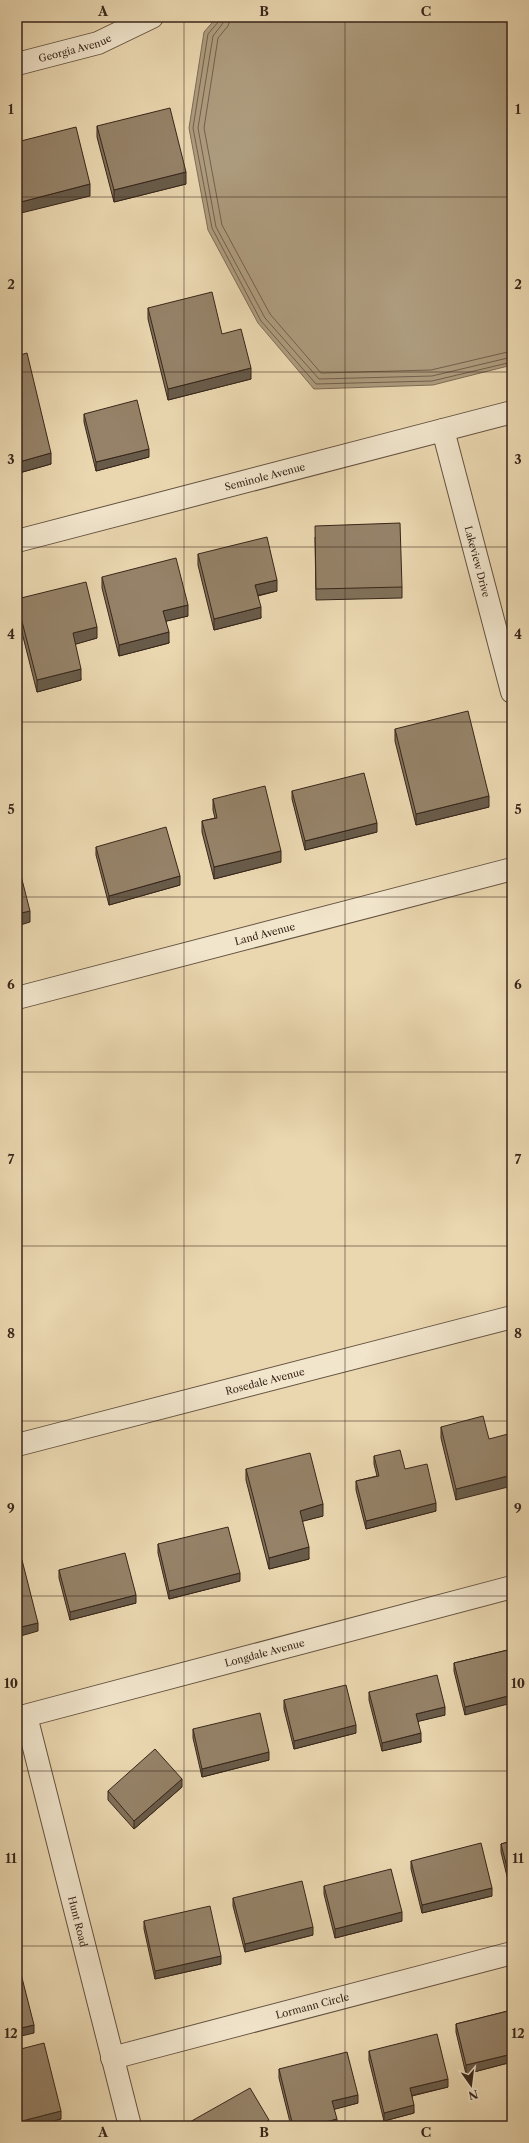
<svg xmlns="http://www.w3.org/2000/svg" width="529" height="2143" viewBox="0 0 529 2143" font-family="'Libre Caslon Text',serif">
<rect width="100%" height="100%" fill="#ead7b0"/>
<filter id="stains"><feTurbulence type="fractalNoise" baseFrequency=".005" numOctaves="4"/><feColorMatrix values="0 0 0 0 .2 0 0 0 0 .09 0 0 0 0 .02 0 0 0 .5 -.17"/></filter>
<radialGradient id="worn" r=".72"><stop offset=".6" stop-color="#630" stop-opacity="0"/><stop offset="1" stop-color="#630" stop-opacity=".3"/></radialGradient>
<path fill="#ad9b7d" stroke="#7e6c55" d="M217 17H512V365L433 385 314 389 258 323 208 230 189 128 204 32Z"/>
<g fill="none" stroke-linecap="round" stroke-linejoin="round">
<path stroke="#72604c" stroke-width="1" d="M219 17V21L208 34 193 128 212 228 261 321 316 384 432 381 512 362
M225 17 223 23 213 36 198 128 216 227 265 318 319 379 432 376 512 357
M231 17 228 26 218 38 204 128 222 225 270 314 321 373 431 370 512 351"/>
<defs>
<g id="minor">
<path id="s1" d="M17 64 98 43 152 17"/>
<path id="s2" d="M443 430 512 692"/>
<path id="s3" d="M17 541 512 412"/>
<path id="s4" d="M17 998 512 869"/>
<path id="s5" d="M17 1445 512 1317"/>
<path id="s6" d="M26 1716 130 2126"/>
<path id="s7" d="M17 1718 512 1587"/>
<path id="s8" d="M112 2058 512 1953"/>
</g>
</defs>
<use href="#minor" stroke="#645240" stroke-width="24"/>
<use href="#minor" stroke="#f1e5cc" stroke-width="22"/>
</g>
<path fill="#807059" stroke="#38261a" d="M97 126 186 184 114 202 97 137Z
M148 308 222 334 251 379 168 400 148 319Z
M17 356 51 464 19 473 17 464Z
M84 414 149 457 96 471 84 422Z
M315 537 402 587V598L316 600Z
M198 554 277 591 258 596 261 618 214 630 198 565Z
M102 577 188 616 166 621 169 643 119 656 102 588Z
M17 599 97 638 75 644 81 680 37 692 17 613Z
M395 729 489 807 416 825 395 741Z
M292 791 377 832 305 850 292 799Z
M213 799 281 862 214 879 202 832V821L215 818 213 810Z
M96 847 180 885 109 905 96 855Z
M441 1427 489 1439 456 1500 441 1438Z
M374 1456 405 1469 436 1511 366 1529 356 1490V1481L377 1476 374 1464Z
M246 1469 323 1516 302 1521 309 1559 269 1569 246 1480Z
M158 1544 240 1581 169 1599 158 1553Z
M59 1570 136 1603 70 1620 59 1578Z
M512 1649 465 1715 454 1671V1663Z
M369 1692 445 1715 418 1721 421 1742 382 1751 369 1700Z
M284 1700 356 1733 294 1749 284 1709Z
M193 1729 269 1760 202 1777 193 1738Z
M182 1787 134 1829 108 1800V1791Z
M512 1841 510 1888 501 1852V1844Z
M411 1861 492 1896 422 1913 411 1869Z
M324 1886 402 1921 335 1938 324 1894Z
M233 1898 313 1935 245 1952 233 1906Z
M144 1921 221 1964 155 1979 144 1929Z
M512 2010V2062L466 2074 456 2032V2024Z
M17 2050 61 2119 34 2126H21L17 2110Z
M369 2051 448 2087 412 2096 414 2113 384 2121 369 2060Z
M279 2069 358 2103 334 2109 337 2126H291L279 2078Z"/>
<path fill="#685b49" stroke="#38261a" d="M186 172V184L114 202V190Z
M90 184V196L17 214V203Z
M251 368V379L168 400V389Z
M149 449V457L96 471V462Z
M51 453V464L19 473V462Z
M277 580V591L255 596V585Z
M188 605V616L163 622V611Z
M261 607V618L214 630V619Z
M97 627V638L73 645V633Z
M169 632V643L119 656V645Z
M81 669V680L37 692V680Z
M489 796V807L416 825V814Z
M377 823V832L305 850V841Z
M281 851V862L214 879V867Z
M180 876V885L109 905V896Z
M30 911V922L17 926V914Z
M512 1475V1486L456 1500V1489Z
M436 1503V1511L366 1529V1521Z
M323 1504V1516L300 1522V1511Z
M19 1530V1538L17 1539V1531Z
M309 1547V1559L269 1569V1558Z
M240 1573V1581L169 1599V1591Z
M136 1595V1603L70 1620V1612Z
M38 1623V1631L17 1637V1628Z
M512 1695V1703L465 1715V1707Z
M445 1707V1715L416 1722V1714Z
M356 1725V1733L294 1749V1741Z
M421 1733V1742L382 1751V1743Z
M269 1752V1760L202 1777V1769Z
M182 1779V1787L134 1829V1821Z
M510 1879H512V1887L510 1888Z
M492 1888V1896L422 1913V1905Z
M402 1912V1921L335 1938V1929Z
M313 1927V1935L245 1952V1944Z
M221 1956V1964L155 1979V1971Z
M34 2025V2033L17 2037V2029Z
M512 2054V2062L466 2074V2065Z
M448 2079V2087L410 2096V2088Z
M358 2095V2103L332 2110V2101Z
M414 2105V2113L384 2121V2113Z
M61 2111V2119L34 2126H22V2121Z
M337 2119V2126H310Z
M269 2120V2126H257Z"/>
<path fill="#958268" stroke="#38261a" d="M170 108 186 172 114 190 97 126Z
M76 127 90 184 17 203V142Z
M212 292 222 334 241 329 251 368 168 389 148 308Z
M27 353 51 453 19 462 17 452V356Z
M137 400 149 449 96 462 84 414Z
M400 523 402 587 316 589 315 526Z
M267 537 277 580 255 585 261 607 214 619 198 554Z
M176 558 188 605 163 611 169 632 119 645 102 577Z
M86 582 97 627 73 633 81 669 37 680 17 602V599Z
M468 711 489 796 416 814 395 729Z
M364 773 377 823 305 841 292 791Z
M265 786 281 851 214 867 202 821 217 818 213 799Z
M166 827 180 876 109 896 96 847Z
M17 860 30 911 17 914Z
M483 1416 489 1439 512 1433V1475L456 1489 441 1427Z
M400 1450 405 1469 427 1464 436 1503 366 1521 356 1481 379 1476 374 1456Z
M310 1453 323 1504 300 1511 309 1547 269 1558 246 1469Z
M17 1524 19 1530 17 1531Z
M228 1527 240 1573 169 1591 158 1544Z
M125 1553 136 1595 70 1612 59 1570Z
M22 1560 38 1623 17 1628V1561Z
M512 1649V1695L465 1707 454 1663Z
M437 1675 445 1707 416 1714 421 1733 382 1743 369 1692Z
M346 1685 356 1725 294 1741 284 1700Z
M260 1713 269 1752 202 1769 193 1729Z
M155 1749 182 1779 134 1821 108 1791Z
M512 1841V1879H510L501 1844Z
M481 1843 492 1888 422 1905 411 1861Z
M391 1869 402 1912 335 1929 324 1886Z
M302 1881 313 1927 245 1944 233 1898Z
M210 1906 221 1956 155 1971 144 1921Z
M21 1974 34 2025 17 2029V1975Z
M512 2010V2054L466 2065 456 2024Z
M437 2034 448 2079 410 2088 414 2105 384 2113 369 2051Z
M44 2043 61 2111 22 2121 17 2102V2050Z
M347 2052 358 2095 332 2101 337 2119 310 2126H293L279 2069Z
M250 2088 269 2120 257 2126H190L188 2123Z"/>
<path fill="none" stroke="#38261a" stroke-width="1" stroke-opacity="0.55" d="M184 17V2126M345 17V2126M17 197H512M17 372H512M17 547H512M17 722H512M17 897H512M17 1072H512M17 1246H512M17 1421H512M17 1596H512M17 1771H512M17 1946H512"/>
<g text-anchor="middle" stroke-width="3.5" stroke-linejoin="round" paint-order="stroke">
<g font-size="10" fill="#38261a" stroke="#f1e5cc">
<text dy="4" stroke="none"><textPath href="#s1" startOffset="60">Georgia Avenue</textPath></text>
<text dy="4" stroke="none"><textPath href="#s3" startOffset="256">Seminole Avenue</textPath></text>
<text dy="4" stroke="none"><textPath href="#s2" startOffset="136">Lakeview Drive</textPath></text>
<text dy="4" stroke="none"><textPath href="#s4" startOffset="256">Land Avenue</textPath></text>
<text dy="4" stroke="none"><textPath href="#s5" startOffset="256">Rosedale Avenue</textPath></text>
<text dy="4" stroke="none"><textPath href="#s7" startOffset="256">Longdale Avenue</textPath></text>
<text dy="4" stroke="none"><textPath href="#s6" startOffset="212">Hunt Road</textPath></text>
<text dy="4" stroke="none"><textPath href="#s8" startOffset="207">Lormann Circle</textPath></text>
</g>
</g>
<rect width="529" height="2143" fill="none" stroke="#ead7b0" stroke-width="44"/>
<g transform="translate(471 2085) rotate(166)" stroke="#f1e5cc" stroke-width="3" paint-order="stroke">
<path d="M0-3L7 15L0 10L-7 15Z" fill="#38261a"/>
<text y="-6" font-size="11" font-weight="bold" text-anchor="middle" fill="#38261a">N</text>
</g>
<rect x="22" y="22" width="485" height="2099" fill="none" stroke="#38261a" stroke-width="1.5"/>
<g font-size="13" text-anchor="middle" font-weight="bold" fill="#38261a">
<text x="103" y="16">A</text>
<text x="264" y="16">B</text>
<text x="426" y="16">C</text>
<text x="11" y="114">1</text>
<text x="518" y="114">1</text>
<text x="11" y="289">2</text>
<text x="518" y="289">2</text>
<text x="11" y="464">3</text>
<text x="518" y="464">3</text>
<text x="11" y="639">4</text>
<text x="518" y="639">4</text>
<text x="11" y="814">5</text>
<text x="518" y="814">5</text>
<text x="11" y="989">6</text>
<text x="518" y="989">6</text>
<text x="11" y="1164">7</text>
<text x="518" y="1164">7</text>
<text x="11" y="1338">8</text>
<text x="518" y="1338">8</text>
<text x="11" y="1513">9</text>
<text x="518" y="1513">9</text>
<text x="11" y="1688">10</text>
<text x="518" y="1688">10</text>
<text x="11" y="1863">11</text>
<text x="518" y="1863">11</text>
<text x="11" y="2038">12</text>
<text x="518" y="2038">12</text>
<text x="103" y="2137">A</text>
<text x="264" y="2137">B</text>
<text x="426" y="2137">C</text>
</g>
<rect width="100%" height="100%" filter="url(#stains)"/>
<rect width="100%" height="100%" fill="url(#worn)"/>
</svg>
